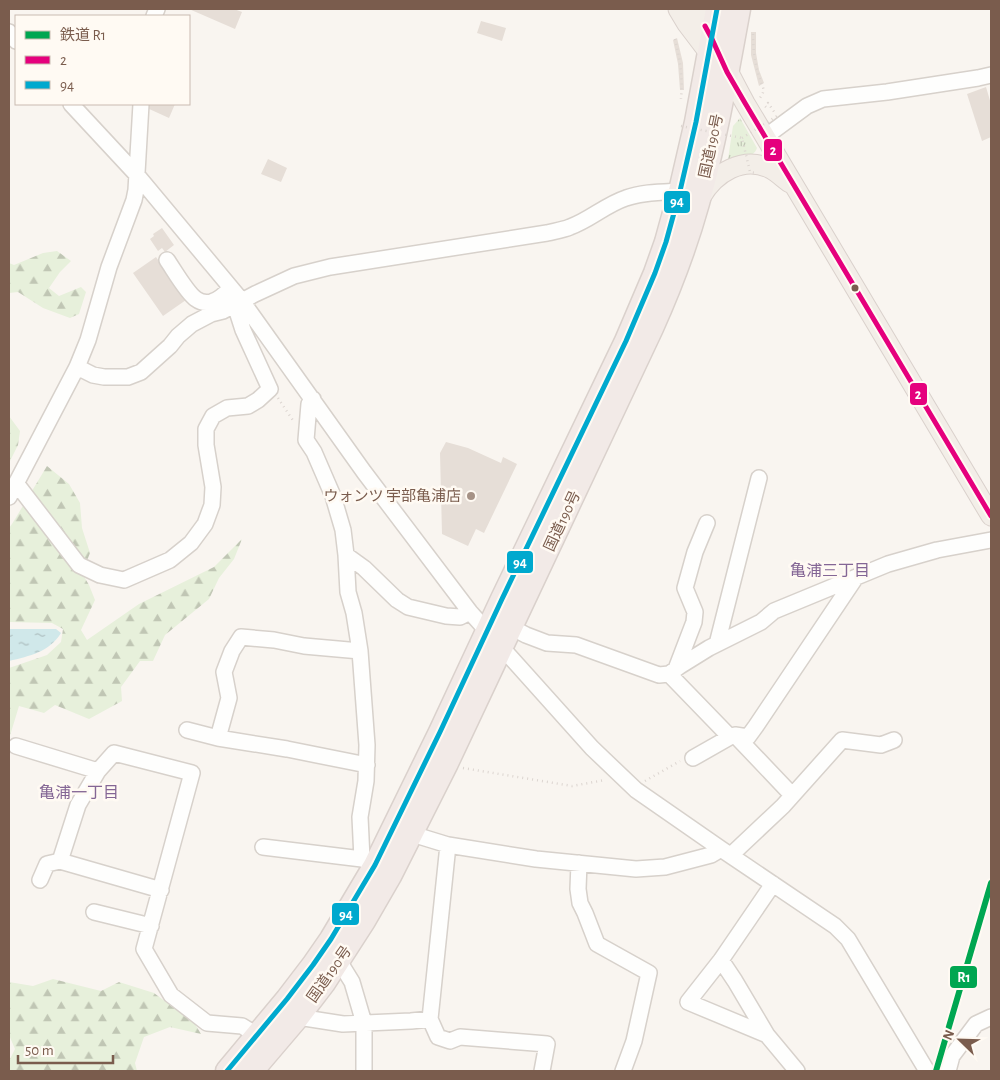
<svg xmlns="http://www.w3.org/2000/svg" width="1000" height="1080" viewBox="0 0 1000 1080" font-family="'Alegreya Sans','Noto Sans JP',sans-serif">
<defs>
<pattern id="grass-tufts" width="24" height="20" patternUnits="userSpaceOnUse" patternTransform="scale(1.25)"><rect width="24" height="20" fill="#e7f0db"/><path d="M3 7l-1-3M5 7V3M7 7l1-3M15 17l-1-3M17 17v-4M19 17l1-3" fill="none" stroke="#c0c6b4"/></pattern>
<pattern id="forest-firs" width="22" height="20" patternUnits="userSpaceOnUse" patternTransform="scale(1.25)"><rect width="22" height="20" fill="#e7f0db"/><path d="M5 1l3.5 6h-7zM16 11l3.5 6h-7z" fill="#c0c6b4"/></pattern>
<pattern id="water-ripples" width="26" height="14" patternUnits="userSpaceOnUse" patternTransform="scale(1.25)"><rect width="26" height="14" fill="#d0e8ea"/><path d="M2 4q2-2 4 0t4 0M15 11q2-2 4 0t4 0" fill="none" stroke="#aebfc0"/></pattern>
</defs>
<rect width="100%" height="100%" fill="#f9f5f0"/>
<path fill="url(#grass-tufts)" d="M740 118 757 148C753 159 739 159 728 161V159L733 126Z"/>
<path fill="url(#forest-firs)" d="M57 251 71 261 60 272 49 288 59 296 81 287 86 292 79 314 70 318 43 308 18 292 9 293V263L14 265 43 253Z
M9 416 20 431 18 445 9 463Z
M47 466 69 484 80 503 82 528 90 553 82 573 89 585 95 600 81 630 87 640 139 604 214 567 242 539 234 559 219 578 209 599 165 635 153 661H140L121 687 122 701 89 719 55 705 44 713 19 706 9 739V668L47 655 61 642 63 629 52 623 9 622V528L12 524Z
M53 979 101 991 119 982 154 993 195 1024 201 1034 170 1027 144 1037 135 1063 137 1071H9V1061L15 1049 9 1035V982L33 986Z"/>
<path fill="url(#water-ripples)" d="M9 629H56L61 633C49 652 30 656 9 661Z"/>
<path fill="#e6ded7" d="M189 9H234L242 12 235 29Z
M481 21 506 28 502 41 477 33Z
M751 32H756V53L759 70 764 83 759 86 751 55Z
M677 38 683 63 684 90H680L678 64 673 40Z
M986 87 991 104V137L982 141 967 94Z
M149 104H175L169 118 147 108Z
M268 159 287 168 281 182 261 174Z
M162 228 174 245 165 252 162 248 158 251 150 239 154 236 153 234Z
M156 257 186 300 163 316 133 273Z
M446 442 468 448 501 463 503 457 517 464 484 533 476 529 468 546 442 534 440 453Z"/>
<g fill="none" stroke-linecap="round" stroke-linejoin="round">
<defs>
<path id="minor" d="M154 16 157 9
M9 32 16 41
M71 104 137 175 242 301 364 472 470 612 592 748 636 790 721 849 835 926 848 939 927 1071
M765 137 807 106 823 99 887 92 978 78 991 75
M167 260C174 270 187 293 196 299 200 302 206 303 211 302 219 300 225 294 231 288
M77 367 93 375 104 377H128L141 372 170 346 178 336 192 324 211 314 223 311 255 294 294 276 330 267 547 233C555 231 563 230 570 227 590 220 605 205 626 198 642 192 662 192 680 191
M313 399 309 404 306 440 314 452 333 496 343 530 346 555 348 592 354 613 360 651 367 745 366 781 360 817 362 859 375 865
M16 483 79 565 100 575 124 580 170 560 191 543 205 524 212 505 213 487 206 445V429L213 416 227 408 248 406 258 400 270 389 243 330 235 305
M9 497 77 367 88 340 109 267 134 200 136 190 141 104
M346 555 364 568 397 600 408 607 446 616 460 617 470 612
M503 623 526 635 547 643 576 645 659 675 669 674 680 666 709 648 761 622 774 611 888 564 937 550 991 540
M717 644 759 478
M676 669 694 622 695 612 685 588 695 552 707 523
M669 674 730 737 735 735 748 737 756 726 856 577
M187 730 218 738 287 749 367 765
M735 735 792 795
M218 738 229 698 224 672 232 651 241 637 274 640 304 646 360 651
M16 746 98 771
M693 758 730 737
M412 834 448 845 536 859 636 869 665 867 711 855 721 849
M448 845 430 1019 438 1037 450 1041 460 1037 547 1044 542 1071
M263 847 362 859
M731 855 783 806 842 740 881 745 894 740
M579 863 578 889 580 903 585 913 597 944 649 973 634 1041 623 1071
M40 880 47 864 60 861
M773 884 721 960 688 1002 767 1035 797 1071
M161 890 60 861 78 805 98 771 114 753 192 773 144 949 171 995 207 1023 242 1026 257 1035
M94 912 151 926
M721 960 735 981 767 1035
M339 961 352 982 364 1023V1071
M298 1017 343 1024 411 1021 430 1019
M948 1071 952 1056 976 1024 991 1017"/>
<path id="major" d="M678 9 687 24 709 53
M695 9C713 40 728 72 745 103L991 516
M701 197C715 173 743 155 771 169 778 173 784 179 790 183"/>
<path id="highway" d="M227 1071 287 999 313 965 331 939 375 865 440 732 502 599 626 341 655 273 666 242 680 191 696 122 717 9
M252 1071 298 1017 324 983 364 921 390 876 447 763 652 328C670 288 686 246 698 203 716 139 727 74 739 9"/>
</defs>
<use href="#minor" stroke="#d7d1cb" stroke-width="18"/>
<use href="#major" stroke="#dad1cc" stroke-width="21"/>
<use href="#highway" stroke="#dad1cc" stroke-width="25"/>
<path stroke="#dcd5d0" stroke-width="2.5" stroke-dasharray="1 4" stroke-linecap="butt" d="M753 34C753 54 756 71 764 90L762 95 760 98
M675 39C680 59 683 78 681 99
M766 107 765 106 768 103 775 113
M278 398 294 422
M463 768 572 786 605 780
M645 781 680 761"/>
<use href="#minor" stroke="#fefefd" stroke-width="15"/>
<use href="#major" stroke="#f3eee8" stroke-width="19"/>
<use href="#highway" stroke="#f2eae7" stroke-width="22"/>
<path stroke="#dcd5d0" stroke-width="2.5" stroke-dasharray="1 4" stroke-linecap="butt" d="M681 126 742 138 750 172 755 173
M742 138 777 116"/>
<defs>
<path id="bus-1" d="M705 26 712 39 727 72 745 103 991 516"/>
<path id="bus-2" d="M227 1071 287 999 313 965 331 939 375 865 440 732 502 599 626 341 655 273 666 242 680 191 696 122 717 9"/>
</defs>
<use href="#bus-1" stroke="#fffaf3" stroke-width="9"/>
<use href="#bus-2" stroke="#fffaf3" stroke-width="9"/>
<use href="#bus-1" stroke="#e5007d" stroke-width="5"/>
<use href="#bus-2" stroke="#00a9ce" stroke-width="5"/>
<defs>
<path id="rail-1" d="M936 1071 991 883"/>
</defs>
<use href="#rail-1" stroke="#fffaf3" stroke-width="10"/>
<use href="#rail-1" stroke="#00a651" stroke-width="6"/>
</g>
<circle fill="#7a5c4d" stroke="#fffaf3" stroke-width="2" cx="855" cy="288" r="4.5"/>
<circle fill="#a69286" stroke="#fffaf3" stroke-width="2" cx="471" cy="496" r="5"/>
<g text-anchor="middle" stroke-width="5" stroke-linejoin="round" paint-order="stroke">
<g font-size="15" fill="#7a5c4d" stroke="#fffaf3">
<text transform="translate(711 146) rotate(-78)" y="5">国道190号</text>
<text transform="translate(562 521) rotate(-65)" y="5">国道190号</text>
<text transform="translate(329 974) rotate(-55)" y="5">国道190号</text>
</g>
<g font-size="15" fill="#7a5c4d" stroke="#fffaf3" text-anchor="end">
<text x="461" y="501">ウォンツ 宇部亀浦店</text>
</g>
<g font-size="16" fill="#846695" stroke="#fffaf3">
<text x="830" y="576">亀浦三丁目</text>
<text x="79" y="798">亀浦一丁目</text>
</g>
</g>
<g stroke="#fffaf3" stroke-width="2">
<rect x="763" y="138" width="20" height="24" rx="5" fill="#e5007d"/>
<rect x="663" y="190" width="28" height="24" rx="5" fill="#00a9ce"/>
<rect x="909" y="382" width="19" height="24" rx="5" fill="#e5007d"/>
<rect x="506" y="550" width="28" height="24" rx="5" fill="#00a9ce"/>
<rect x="331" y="902" width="29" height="24" rx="5" fill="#00a9ce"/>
<rect x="949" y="965" width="29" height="24" rx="5" fill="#00a651"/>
</g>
<g font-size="14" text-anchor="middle" font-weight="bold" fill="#fff">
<text x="773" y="155">2</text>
<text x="677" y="206">94</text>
<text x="918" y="399">2</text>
<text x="520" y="567">94</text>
<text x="346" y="919">94</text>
<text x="964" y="982">R1</text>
</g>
<rect width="1000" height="1080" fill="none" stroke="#7a5c4d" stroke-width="20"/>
<rect x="15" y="15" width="175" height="90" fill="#fffaf3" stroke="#cabbb1"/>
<rect x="25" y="31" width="25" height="8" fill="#00a651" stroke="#cabbb1"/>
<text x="60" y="40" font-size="15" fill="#7a5c4d">鉄道 R1</text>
<rect x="25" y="56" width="25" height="8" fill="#e5007d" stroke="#cabbb1"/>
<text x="60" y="65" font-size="15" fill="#7a5c4d">2</text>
<rect x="25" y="81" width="25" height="8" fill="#00a9ce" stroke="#cabbb1"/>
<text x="60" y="90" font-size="15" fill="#7a5c4d">94</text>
<g transform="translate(960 1040) rotate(293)" stroke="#fffaf3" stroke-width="4" paint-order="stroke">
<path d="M0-4L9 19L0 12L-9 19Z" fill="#7a5c4d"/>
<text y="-8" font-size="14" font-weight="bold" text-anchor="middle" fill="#7a5c4d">N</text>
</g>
<path d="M18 1055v8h95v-8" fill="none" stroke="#7a5c4d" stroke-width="2.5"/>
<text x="25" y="1055" font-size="15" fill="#7a5c4d" stroke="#fffaf3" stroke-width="4" paint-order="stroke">50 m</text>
</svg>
